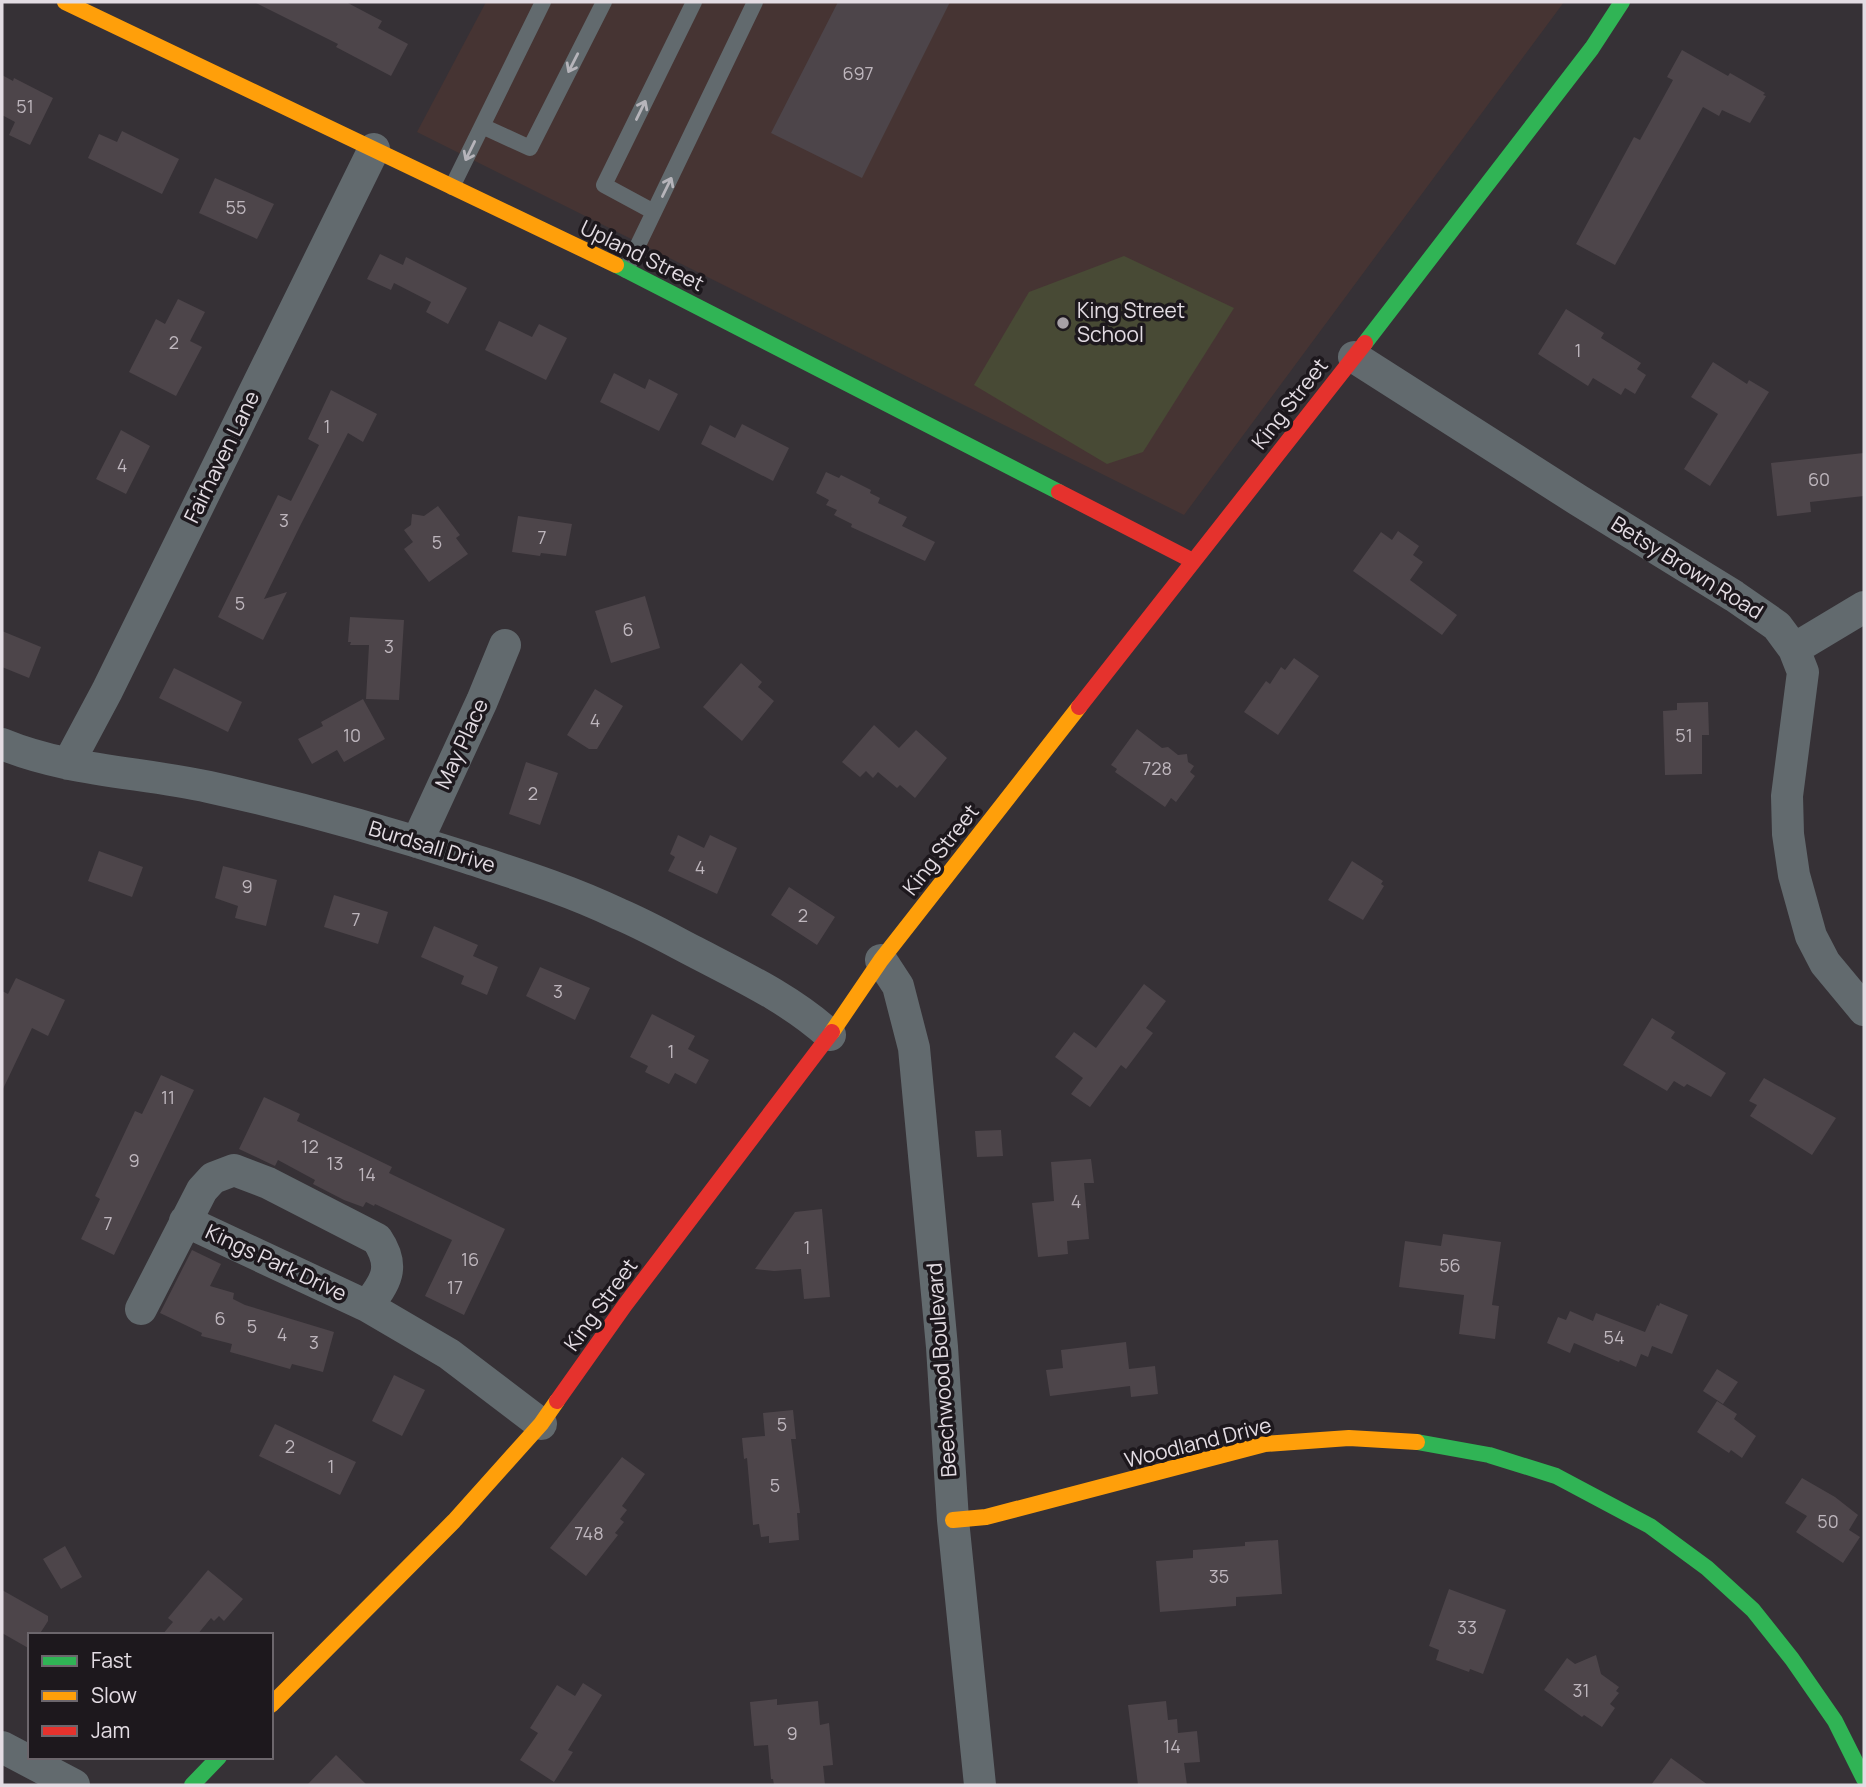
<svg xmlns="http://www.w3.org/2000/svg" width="1866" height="1787" viewBox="0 0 1866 1787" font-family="Manrope,sans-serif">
<rect width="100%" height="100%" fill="#363136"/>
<path fill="#463433" d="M486 2H1564L1184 515 417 132Z"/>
<path fill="#484a35" d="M1124 256 1234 308 1143 452 1107 464 974 385 1029 292Z"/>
<path fill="#4d454a" d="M254 2H346L382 21 378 28 408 44 391 76 336 47 338 44Z
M838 2H950L862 178 771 133Z
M1682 50 1728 76 1730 73 1765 93 1763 95 1766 96 1750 123 1722 110 1719 116 1703 107 1615 265 1576 244 1634 137 1640 140 1673 80 1667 77Z
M2 75 13 81 14 78 53 98 30 145 9 135 15 122 2 115Z
M122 131 179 159 162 194 88 158 99 134 117 142Z
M215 178 274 204 257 239 199 213Z
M380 254 403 265 406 257 467 288 448 324 426 312 431 302 394 283 391 290 367 279Z
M178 299 205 312 190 341 202 347 176 396 129 372 156 319 165 324Z
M1566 309 1604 333 1601 338 1641 363 1637 369 1646 375 1635 394 1625 388 1621 395 1593 378 1588 386 1538 354Z
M499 321 532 337 539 324 567 338 546 380 485 350Z
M1713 362 1747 384 1749 380 1769 392 1710 486 1684 469 1718 414 1691 397Z
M614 373 645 389 649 379 678 394 659 431 600 402Z
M331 390 377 414 363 442 348 433 301 524 264 599 287 592 263 640 218 617 278 495 291 501 319 445 308 439Z
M742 424 789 448 773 481 701 444 710 425 735 438Z
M121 430 150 446 126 494 96 479Z
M1864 453V496L1810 502 1811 512 1777 516 1771 463Z
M826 472 839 478 841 475 871 490 870 493 880 498 878 503 907 517 902 526 935 542 925 561 851 527 852 524 834 515 837 510 826 505 829 500 816 493Z
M438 506 460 535 456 538 468 554 429 582 404 549 413 542 404 530 411 525 412 514 424 516Z
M518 516 572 524 566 556 541 553 540 556 512 552Z
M1398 531 1419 546 1413 555 1423 562 1410 580 1457 615 1442 635 1353 571 1381 532 1392 540Z
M645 596 660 648 611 663 595 611Z
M350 617 404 620 399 700 366 699 369 645H350L351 642H348Z
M2 631 41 647 29 678 2 667Z
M1294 658 1319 676 1278 735 1244 712 1266 681 1270 684 1281 667 1285 670Z
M741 663 762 682 758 687 774 701 742 741 703 707Z
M174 668 242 702 228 732 159 698Z
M595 689 623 706 597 749H589L567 735Z
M363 699 385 739 344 762 337 750 312 764 298 739 323 726 321 722Z
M1708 702 1709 735H1702V774L1665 775 1663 711 1677 710V703Z
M874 725 899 748 916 730 947 758 915 798 900 785 897 788 878 772 873 778 866 771 860 777 842 762Z
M1137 729 1162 748 1168 747 1178 755 1187 754 1188 762 1194 766 1190 772 1195 776 1176 802 1171 798 1165 807 1115 772 1117 769 1111 765Z
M526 762 558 773 540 825 509 814Z
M678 835 704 848 710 835 737 848 717 894 668 871 675 857 670 854Z
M99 851 143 867 132 897 88 881Z
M1352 861 1383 881 1381 884 1384 886 1363 920 1328 900Z
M223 866 277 880 266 926 235 918 238 906 215 898Z
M789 887 835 917 817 945 771 915Z
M334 895 388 912 378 944 324 927Z
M434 926 478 945 473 956 498 967 487 995 461 984 464 976 421 957Z
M540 967 590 988 575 1020 526 996Z
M16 978 65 1000 48 1036 32 1028 2 1091V991L8 994Z
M1144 984 1166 1001 1146 1028 1153 1033 1126 1069 1121 1065 1090 1107 1071 1094 1083 1078 1055 1057 1074 1032 1096 1048Z
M652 1014 695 1036 688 1049 709 1060 696 1084 675 1073 669 1084 645 1072 648 1066 630 1057Z
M1652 1018 1675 1032 1671 1038 1726 1073 1711 1097 1687 1084 1684 1087 1674 1081 1667 1091 1623 1065Z
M161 1075 194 1090 114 1255 81 1239 100 1199 95 1196 135 1111 142 1114Z
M1764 1078 1836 1118 1812 1155 1750 1116 1757 1105 1749 1101Z
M264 1097 300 1114 297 1121 392 1167 389 1173 505 1229 464 1315 425 1296 452 1240 375 1204 374 1206 366 1202 363 1207 344 1200 313 1184 315 1180 278 1160 275 1166 239 1149Z
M1001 1130 1003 1156 977 1157 975 1131Z
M1091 1159 1094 1183H1084L1089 1239 1067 1241 1068 1254 1038 1257 1032 1203 1054 1201 1051 1162Z
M822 1209 830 1297 804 1299 801 1269 774 1271 755 1269 795 1212Z
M1443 1234 1501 1242 1492 1305 1499 1306 1495 1339 1459 1334 1464 1295 1399 1287 1405 1241 1441 1246Z
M192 1250 221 1264 210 1286 234 1293 233 1299 245 1305 334 1332 323 1372 292 1364 290 1369 230 1352 232 1344 201 1336 202 1333 160 1313Z
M1660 1303 1688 1315 1672 1354 1652 1346 1648 1357 1641 1354 1636 1367 1620 1360 1619 1362 1574 1343 1570 1353 1547 1343 1558 1317 1566 1320 1570 1311 1593 1321 1596 1313 1645 1332 1657 1305 1659 1306Z
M1126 1342 1129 1369 1155 1366 1158 1394 1131 1397 1130 1386 1050 1396 1046 1370 1063 1368 1061 1350Z
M1717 1369 1738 1382 1723 1404 1703 1391Z
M394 1375 425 1390 402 1436 372 1421Z
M1717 1401 1737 1414 1734 1419 1756 1436 1742 1458 1731 1450 1729 1453 1697 1432Z
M793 1410 796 1439H791L800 1513H797L799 1540 769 1543V1536L761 1537 759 1524 753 1525 747 1458 744 1459 742 1438 765 1436 763 1413Z
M275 1424 356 1462 340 1495 259 1456Z
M622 1457 645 1474 622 1506 627 1510 620 1519 624 1522 615 1533 618 1535 586 1576 550 1548Z
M1802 1478 1835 1497 1858 1515 1849 1530 1860 1537 1843 1563 1796 1532 1807 1516 1785 1503Z
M1278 1540 1282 1594 1236 1597V1606L1160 1612 1156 1561 1193 1558V1550L1245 1546V1542Z
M65 1546 82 1577 61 1589 43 1559Z
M208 1570 243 1599 224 1621 219 1616 214 1621 211 1618 197 1635H162L173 1622 168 1618Z
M1449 1589 1506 1610 1483 1674 1470 1669 1469 1672 1436 1660 1439 1650 1429 1646Z
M2 1590 48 1616V1621L39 1635H30V1649L2 1633Z
M1596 1655 1601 1674 1619 1687 1616 1691 1619 1693 1610 1704 1615 1708 1602 1727 1584 1715 1582 1717 1544 1690 1567 1658 1575 1664Z
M583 1683 602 1695 568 1750 573 1752 554 1782 520 1760 538 1733 530 1728 557 1685 575 1696Z
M777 1699V1705L818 1701 820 1725 829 1723 833 1765 823 1766 825 1785H774L773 1779H771L768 1745 754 1746 750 1702Z
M1166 1701 1168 1720 1177 1719 1178 1733 1197 1731 1200 1762 1184 1763 1187 1785H1138L1128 1705Z
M336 1755 367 1785H307Z
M1671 1758 1708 1785H1651Z"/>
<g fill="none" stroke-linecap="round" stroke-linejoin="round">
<path stroke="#626a6e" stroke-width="16" d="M482 126 530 148 604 2
M452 187 543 2
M654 212 604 185 694 2
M626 270 755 2"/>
<path stroke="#626a6e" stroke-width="32" d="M1354 357 1578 500 1734 596 1777 626 1794 649 1803 672 1787 796 1788 834 1794 875 1811 936 1825 963 1864 1010
M1794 649 1864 607
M2 744C67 771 140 772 209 787 295 806 381 830 465 857 517 874 569 890 619 914 645 925 670 939 695 952 743 977 790 999 830 1035
M68 764 107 691 374 149
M417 842 482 701 505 645
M881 960 898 986 914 1048 942 1347 953 1520 980 1785
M185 1221 367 1306 449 1354 541 1424
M141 1309 202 1190 213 1178 234 1170 268 1183 377 1239C396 1267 386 1282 367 1306
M2 1747 74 1785"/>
<path stroke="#30b455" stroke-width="16" d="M616 265 1059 492
M1365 343 1592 48 1622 2
M1417 1442 1489 1455 1556 1476 1650 1526 1707 1568 1753 1610 1792 1659 1835 1721 1864 1779
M192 1785 219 1757"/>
<path stroke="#ff9f0a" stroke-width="16" d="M65 2 616 265
M832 1032 881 960 1079 707
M953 1520 986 1517 1265 1444 1349 1438 1417 1442
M271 1705 454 1521 541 1424 557 1401"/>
<path stroke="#e5322d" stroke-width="16" d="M1059 492 1193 561
M1079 707 1365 343
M557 1401 625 1305 832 1032"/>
</g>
<defs><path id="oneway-shaft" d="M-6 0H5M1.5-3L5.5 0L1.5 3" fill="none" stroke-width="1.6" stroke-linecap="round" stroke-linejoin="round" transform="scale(1.75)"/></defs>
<g stroke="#b6b4ba">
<use href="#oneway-shaft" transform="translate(573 63) rotate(117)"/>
<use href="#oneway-shaft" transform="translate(641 110) rotate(-64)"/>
<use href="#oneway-shaft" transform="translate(470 151) rotate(116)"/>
<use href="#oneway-shaft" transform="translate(667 187) rotate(-64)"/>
</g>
<circle fill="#a6a0a6" stroke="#1d181d" stroke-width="2.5" cx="1063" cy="323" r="7"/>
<g text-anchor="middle" stroke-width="7" stroke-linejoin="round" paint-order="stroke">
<g font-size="18" fill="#beb6bd">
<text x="858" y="80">697</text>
<text x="25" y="113">51</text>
<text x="236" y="214">55</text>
<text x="174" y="349">2</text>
<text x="1578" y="357">1</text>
<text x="327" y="433">1</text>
<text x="122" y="472">4</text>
<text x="1819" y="486">60</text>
<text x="284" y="527">3</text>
<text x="542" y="544">7</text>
<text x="437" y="549">5</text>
<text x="240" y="610">5</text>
<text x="628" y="636">6</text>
<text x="389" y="653">3</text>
<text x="595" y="727">4</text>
<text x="352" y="742">10</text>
<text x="1684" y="742">51</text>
<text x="1157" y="775">728</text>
<text x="533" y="800">2</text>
<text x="700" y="874">4</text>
<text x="247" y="893">9</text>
<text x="803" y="922">2</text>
<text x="356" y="926">7</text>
<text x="558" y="998">3</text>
<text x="671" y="1058">1</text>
<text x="168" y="1104">11</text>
<text x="310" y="1153">12</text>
<text x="134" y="1167">9</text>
<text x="335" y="1170">13</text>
<text x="367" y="1181">14</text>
<text x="1076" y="1208">4</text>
<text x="108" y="1230">7</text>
<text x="807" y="1254">1</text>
<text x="470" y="1266">16</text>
<text x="1450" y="1272">56</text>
<text x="455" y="1294">17</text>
<text x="220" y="1325">6</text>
<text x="252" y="1333">5</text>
<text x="282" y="1341">4</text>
<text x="1614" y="1344">54</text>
<text x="314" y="1349">3</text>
<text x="782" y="1431">5</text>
<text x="290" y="1453">2</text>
<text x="331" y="1473">1</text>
<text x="775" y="1492">5</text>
<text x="1828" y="1528">50</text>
<text x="589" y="1540">748</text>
<text x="1219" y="1583">35</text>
<text x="1467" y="1634">33</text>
<text x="1581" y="1697">31</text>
<text x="792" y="1740">9</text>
<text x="1172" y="1753">14</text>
</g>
<g font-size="21" fill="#e3dce3" stroke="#1d181d">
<text transform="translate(642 256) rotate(26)" y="7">Upland Street</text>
<text transform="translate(1290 404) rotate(-52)" y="7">King Street</text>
<text transform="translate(222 457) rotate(-64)" y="7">Fairhaven Lane</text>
<text transform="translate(1687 568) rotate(32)" y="7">Betsy Brown Road</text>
<text transform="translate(462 744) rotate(-65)" y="7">May Place</text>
<text transform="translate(432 847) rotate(17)" y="7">Burdsall Drive</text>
<text transform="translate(941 850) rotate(-52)" y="7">King Street</text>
<text transform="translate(276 1263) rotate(25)" y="7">Kings Park Drive</text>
<text transform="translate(601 1305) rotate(-54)" y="7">King Street</text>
<text transform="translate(942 1370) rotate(-94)" y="7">Beechwood Boulevard</text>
<text transform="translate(1198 1443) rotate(-14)" y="7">Woodland Drive</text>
</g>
<g font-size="21" fill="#e3dce3" stroke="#1d181d" text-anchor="start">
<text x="1077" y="318">King Street<tspan x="1077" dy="24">School</tspan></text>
</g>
</g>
<rect width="1866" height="1787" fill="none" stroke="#e3dce3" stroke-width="7"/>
<rect x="28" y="1633" width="245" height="126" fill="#1d181d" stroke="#6c666c" stroke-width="2"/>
<rect x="42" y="1656" width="35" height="10" fill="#30b455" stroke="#6c666c" stroke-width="2"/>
<text x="91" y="1668" font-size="21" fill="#e3dce3">Fast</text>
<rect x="42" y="1691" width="35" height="10" fill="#ff9f0a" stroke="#6c666c" stroke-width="2"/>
<text x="91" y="1703" font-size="21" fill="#e3dce3">Slow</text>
<rect x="42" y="1726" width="35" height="10" fill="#e5322d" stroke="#6c666c" stroke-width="2"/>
<text x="91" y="1738" font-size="21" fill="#e3dce3">Jam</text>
</svg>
